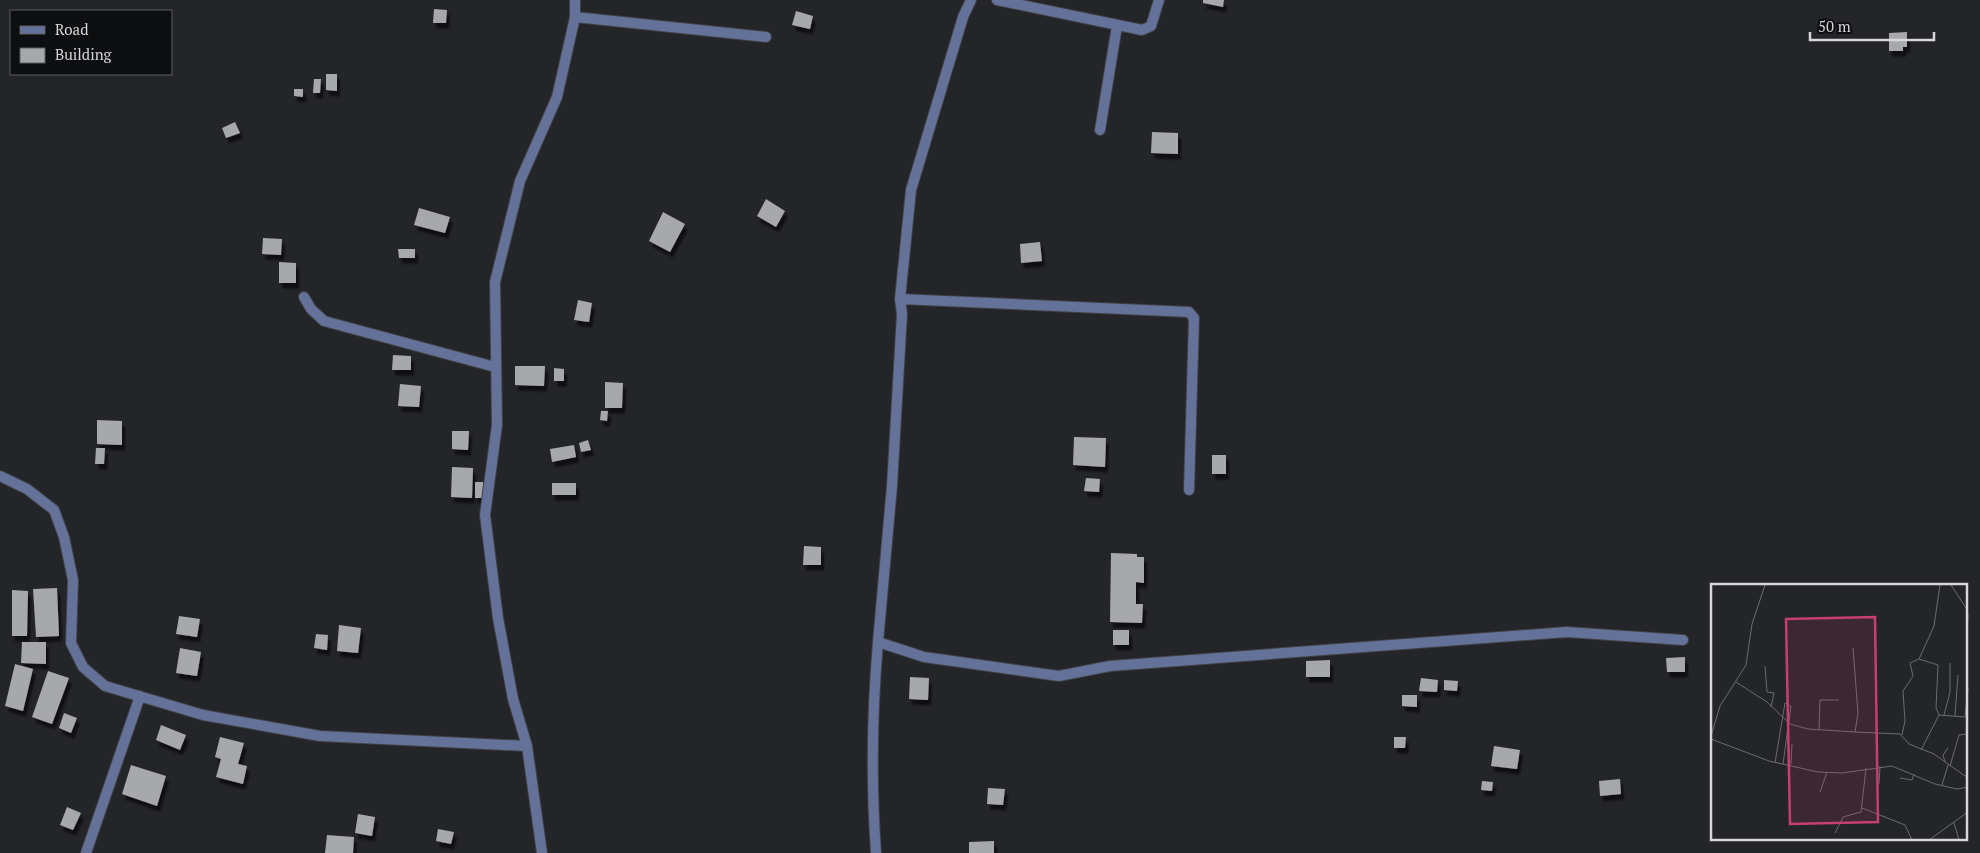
<svg xmlns="http://www.w3.org/2000/svg" width="1980" height="853" viewBox="0 0 1980 853" font-family="'PT Serif',serif">
<defs>
<filter id="shadow"><feDropShadow dx="3" dy="5.5" stdDeviation="1" flood-color="#0009"/></filter>
</defs>
<rect width="100%" height="100%" fill="#242528"/>
<path fill="#a7a8ac" filter="url(#shadow)" d="M1203 0H1224L1223 7 1203 3Z
M434 9 447 10 446 23H433Z
M796 11 813 16 810 29 792 25Z
M1907 32V47H1903V51H1889V33Z
M326 74H337V91L326 90Z
M314 79H321L320 93H313Z
M294 89H303V97L294 96Z
M235 122 240 133 226 138 222 128Z
M1152 132 1178 133V154L1151 153Z
M766 199 785 211 776 227 757 216Z
M419 208 450 217 445 233 414 225Z
M663 212 685 224 670 252 649 241Z
M263 238 282 239 281 255 262 254Z
M1040 242 1042 261 1021 263 1020 244Z
M398 249H415V258H399Z
M279 262 296 263V283H279Z
M578 300 592 303 589 322 574 320Z
M393 355 411 356V370H392Z
M515 366H545L544 386 515 385Z
M554 368 564 369V381H554Z
M605 382 623 383 622 408H605Z
M400 384 421 386 419 407 398 406Z
M601 411H608L607 421 600 420Z
M97 420 122 421V445L97 444Z
M452 431H469L468 450 452 449Z
M1074 437 1106 438 1105 467 1073 465Z
M588 440 591 450 581 452 579 443Z
M574 445 576 457 552 462 550 449Z
M96 448H105L104 464H95Z
M1212 455H1226V474H1212Z
M452 467 473 468 472 498 451 497Z
M1086 478 1100 479 1099 492 1084 491Z
M475 482H483V498H475Z
M552 483H576V495H552Z
M804 546 821 547V565H803Z
M1111 553 1137 554V557H1144V583L1136 582V604H1143L1142 623 1110 622Z
M57 588 59 636 36 637 33 589Z
M12 590 28 591 27 636H12Z
M179 616 200 619 197 637 176 634Z
M339 625 361 628 358 653 337 651Z
M1113 630H1129V645H1113Z
M316 634 328 635 327 650 314 648Z
M22 642H46V664L21 663Z
M180 648 201 652 197 676 176 673Z
M1685 657V672H1667L1666 658Z
M1330 660V677H1306V661Z
M15 664 33 669 23 711 5 706Z
M48 671 69 678 52 724 32 717Z
M910 677 929 678 928 700 909 699Z
M1421 678 1438 680 1437 692 1419 691Z
M1444 680 1458 681 1457 691 1444 690Z
M1402 695H1417V707L1402 706Z
M64 713 77 718 71 733 59 728Z
M161 725 186 735 180 750 156 740Z
M220 737 244 743 238 764 247 766 243 784 216 777 221 759 215 757Z
M1394 737H1406L1405 748H1394Z
M1494 746 1520 750 1517 769 1491 766Z
M131 765 166 776 157 806 122 794Z
M1620 779 1621 794 1600 796 1599 781Z
M1482 781 1493 782 1492 791 1481 790Z
M988 788 1005 789 1003 805 987 804Z
M67 807 81 813 73 830 60 825Z
M358 814 375 817 372 836 355 833Z
M438 829 454 832 451 844 436 841Z
M327 835 354 837 353 853H325Z
M994 841V853H969V842Z"/>
<g fill="none" stroke-linecap="round" stroke-linejoin="round">
<defs>
<path id="minor" d="M997 0 1142 30 1151 26 1159 0
M575 17 766 37
M1100 130 1117 26
M304 297 311 309 324 321 495 367
M900 299 1189 312 1194 318 1189 490
M0 476 27 489 54 510 64 537 73 580 71 643 83 667 105 686 203 715 320 736 527 746
M878 642 892 486 902 314 900 299 911 190 963 17 971 0
M86 853 140 696
M542 853 527 746 513 699 498 618 485 515 497 425 495 282 520 181 557 97 575 17V0
M876 853C871 783 872 712 878 642L924 657 1059 676 1110 666 1567 632 1683 640"/>
</defs>
<use href="#minor" stroke="#404144" stroke-width="12"/>
<use href="#minor" stroke="#647299" stroke-width="10"/>
</g>
<g transform="translate(1711 584)">
<rect width="256" height="256" fill="#242528"/>
<path fill="none" stroke="#6b6c6f" stroke-width="1" d="M240 1 257 27M256 51 257 30M142 64 147 129 144 148 189 150 198 160 223 170 257 194M54 82 56 108 63 109 60 123M25 98 56 118 79 140 97 145 144 148M228 131 225 124 227 81 208 75 223 42 229 1M233 131 239 108V79M244 132 247 91M108 146 109 116H128M191 151 194 137 192 107 202 92 199 79 208 75M0 152 9 122 35 81 41 40 54 1M0 155 58 177 107 188 131 189 181 182 224 200 246 205 257 203M210 166 228 131 254 133 257 104M234 178 232 171 237 164M64 179 74 119 80 122 72 180M80 180 81 160M239 182 248 151 257 150M189 194 201 196 203 190M168 200 169 182M231 201 237 181M109 208 116 188M151 224 194 241 201 256M243 239 248 256M124 249 132 233 150 228 155 184M218 256 257 228"/>
<path fill="#c63e74" fill-opacity="0.15" stroke="#c63e74" stroke-width="2.5" d="M164 33 167 238 79 240 75 35Z"/>
<rect width="256" height="256" fill="none" stroke="#d6d7d9" stroke-width="2.5"/>
</g>
<rect x="10" y="10" width="162" height="65" fill="#0d0e0f" stroke="#5d5e60"/>
<rect x="20" y="26" width="25" height="8" fill="#647299" stroke="#5d5e60"/>
<text x="55" y="35" font-size="15" fill="#d6d7d9">Road</text>
<rect x="20" y="48" width="25" height="15" fill="#a7a8ac" stroke="#5d5e60"/>
<text x="55" y="60" font-size="15" fill="#d6d7d9">Building</text>
<path d="M1810 32v8h124v-8" fill="none" stroke="#d6d7d9" stroke-width="2.5"/>
<text x="1818" y="32" font-size="15" fill="#d6d7d9" stroke="#0d0e0f" stroke-width="4" paint-order="stroke">50 m</text>
</svg>
